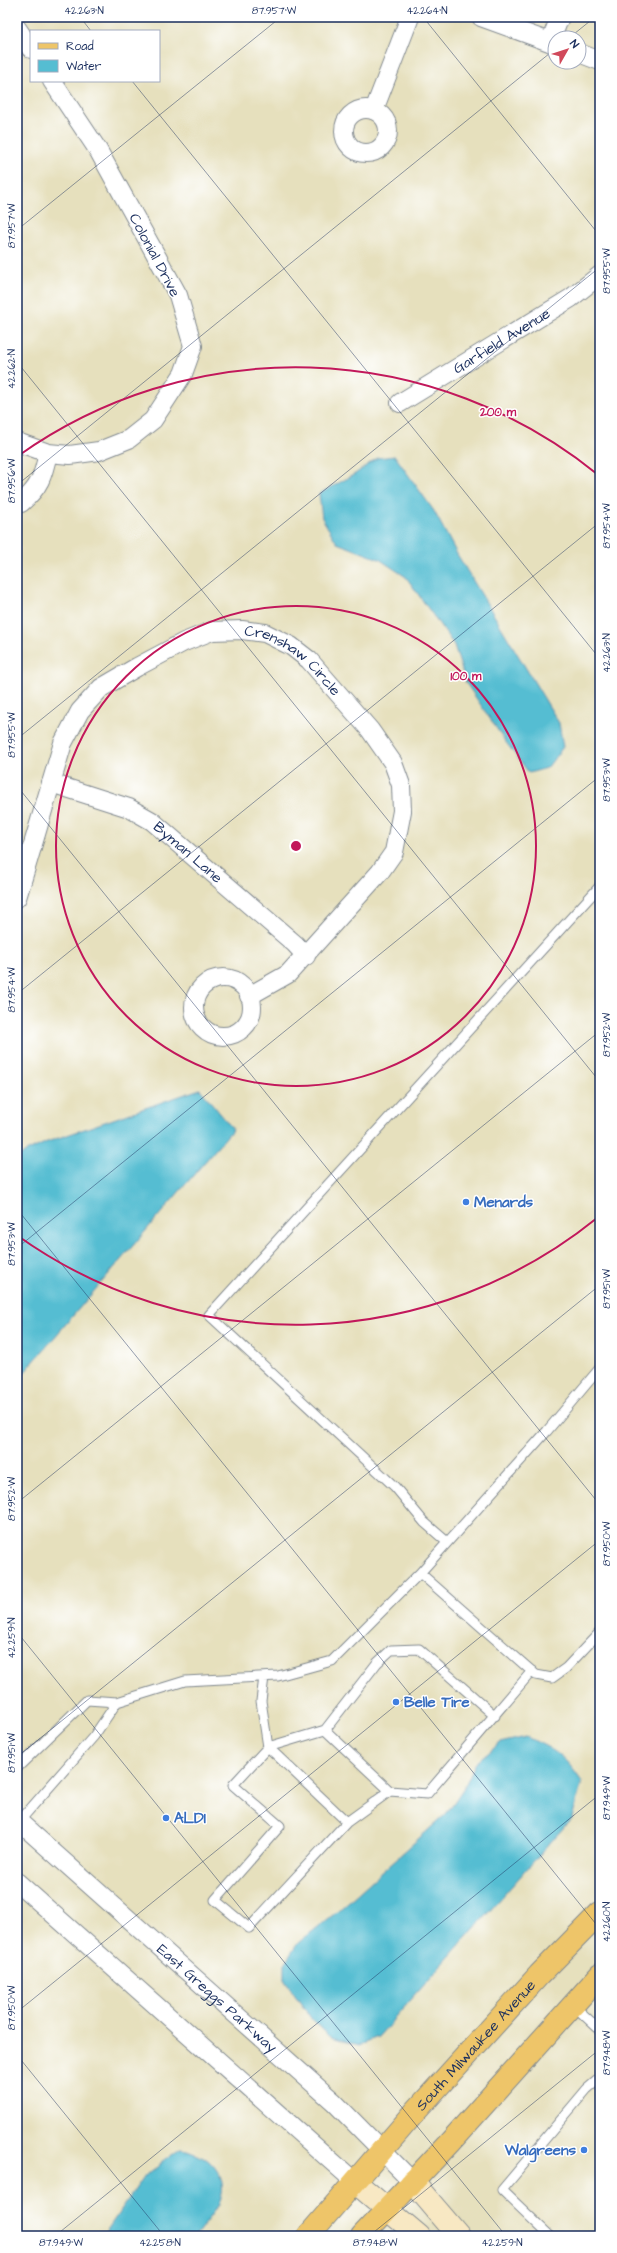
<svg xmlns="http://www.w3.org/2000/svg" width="617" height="2253" viewBox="0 0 617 2253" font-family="'Architects Daughter',sans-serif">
<rect width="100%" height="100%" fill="#fff"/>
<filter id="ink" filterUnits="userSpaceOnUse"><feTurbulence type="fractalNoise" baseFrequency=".025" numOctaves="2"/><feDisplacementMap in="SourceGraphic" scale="8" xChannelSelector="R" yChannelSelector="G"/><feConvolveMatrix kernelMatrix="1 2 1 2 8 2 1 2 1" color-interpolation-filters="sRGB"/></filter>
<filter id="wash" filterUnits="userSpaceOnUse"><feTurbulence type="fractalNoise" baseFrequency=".012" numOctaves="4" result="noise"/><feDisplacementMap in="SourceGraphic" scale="16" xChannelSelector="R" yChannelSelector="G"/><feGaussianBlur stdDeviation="0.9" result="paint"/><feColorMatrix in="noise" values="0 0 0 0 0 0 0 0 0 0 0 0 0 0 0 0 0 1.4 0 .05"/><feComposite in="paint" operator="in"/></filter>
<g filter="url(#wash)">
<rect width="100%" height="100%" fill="#e6e0bd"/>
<path fill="#55bdd2" stroke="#387698" d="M395 456 434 511 457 554 559 723 563 747 547 768 529 773 505 741 466 683 454 645 406 577 379 559 337 543 322 518 319 494 355 474 377 458Z
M200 1089 233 1129 17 1381V1159L24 1153 47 1142Z
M526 1737C554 1749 565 1756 582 1782L572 1818 378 2037 358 2045 331 2037 313 2021 285 1981V1963L298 1943 338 1911 446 1814 465 1786 475 1764 500 1743Z
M180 2149C207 2151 233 2177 218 2206 212 2217 203 2226 196 2236H103L145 2175Z"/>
</g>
<g filter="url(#ink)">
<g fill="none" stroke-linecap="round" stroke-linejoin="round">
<defs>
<path id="lane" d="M447 1542 424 1522 395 1487 209 1315 600 886
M420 1573 547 1431 600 1368
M264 1677 261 1701 268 1747 347 1822 249 1928 215 1900 280 1826 233 1785 268 1747 325 1730 390 1791
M325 1730 377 1663 391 1650 419 1649 495 1716
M17 1768 87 1700 117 1702 185 1681 278 1676 332 1661 420 1573 536 1675 552 1678 566 1668 600 1632
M347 1822 390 1791 427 1794 532 1671
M17 1824 94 1736 117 1702
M573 2005 600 2030
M550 2236 502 2190 587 2089 600 2078"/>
<g id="street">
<path d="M481 17 555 44"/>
<path d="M17 28 31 49"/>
<path d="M550 42 560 17"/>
<path d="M579 53 600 61"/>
<circle cx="366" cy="131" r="22"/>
<path d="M374 110 410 17"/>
<path id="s1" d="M400 403 571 298 600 275"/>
<path d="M17 442 48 453 70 455 99 451 129 439 153 420 183 374 193 346 178 295 98 150 52 81"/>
<path d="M17 502 21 503C40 487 43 476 48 453"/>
<path id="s2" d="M51 783 129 808 152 821 295 944 306 956"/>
<path id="s3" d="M17 898 63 743 80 711 101 688 137 667 184 642 212 631 242 630 265 633 291 646 309 660 370 730 393 763 401 785 402 811 394 852 380 872 288 974 249 996"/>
<circle cx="223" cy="1007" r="29"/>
<path id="s4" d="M17 1820 334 2102 412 2181"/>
<path d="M17 1882 355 2182"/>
</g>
<path id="secondary" d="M412 2181 459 2236
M355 2182 419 2236"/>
<g id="primary">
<path id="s5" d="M308 2236 415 2112 539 1975 600 1913"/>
<path d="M362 2236 451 2141 600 1975"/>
</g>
</defs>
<use href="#lane" stroke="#80888e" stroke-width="11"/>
<use href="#street" stroke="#80888e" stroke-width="20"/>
<use href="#secondary" stroke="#80888e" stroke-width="24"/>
<use href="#primary" stroke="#80888e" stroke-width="24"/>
<use href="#lane" stroke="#fff" stroke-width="9"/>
<use href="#street" stroke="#fff" stroke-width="18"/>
<use href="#secondary" stroke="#f8e8c3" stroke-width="22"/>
<use href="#primary" stroke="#eec569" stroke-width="22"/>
</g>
</g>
<path fill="none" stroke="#1b2f5e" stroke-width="1" stroke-opacity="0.45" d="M80 17 91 31M423 17 600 236M569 38 595 17M132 81 600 659M17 230 281 17M17 362 600 1082M17 485 555 49M17 739 600 267M17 786 600 1505M17 994 600 522M17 1209 600 1929M17 1248 600 776M17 1503 600 1031M17 1632 506 2236M17 1757 600 1285M17 2012 600 1540M17 2055 164 2236M55 2236 600 1794M369 2236 600 2049"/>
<g fill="none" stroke="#c2185b" stroke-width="2">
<circle cx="296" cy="846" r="240"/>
<path d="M597 1218A479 479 0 0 1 18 1236M18 456A479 479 0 0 1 597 474"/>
</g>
<g fill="#3f7fe0" stroke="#fff" stroke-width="1.5">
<circle cx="466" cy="1202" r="4"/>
<circle cx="396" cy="1702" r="4"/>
<circle cx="166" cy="1818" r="4"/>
<circle cx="584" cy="2150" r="4"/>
</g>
<g text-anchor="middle" stroke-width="3" stroke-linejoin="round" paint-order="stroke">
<g font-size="15" fill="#1b2f5e" stroke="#fff">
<text transform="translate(155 255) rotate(62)" y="5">Colonial Drive</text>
<text dy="5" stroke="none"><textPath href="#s1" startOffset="119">Garfield Avenue</textPath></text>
<text dy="5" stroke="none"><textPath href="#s3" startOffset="445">Crenshaw Circle</textPath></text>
<text dy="5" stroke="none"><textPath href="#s2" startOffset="156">Byman Lane</textPath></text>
<text dy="5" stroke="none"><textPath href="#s4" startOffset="268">East Greggs Parkway</textPath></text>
<text dy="5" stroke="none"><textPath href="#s5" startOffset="254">South Milwaukee Avenue</textPath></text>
</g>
<g font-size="15" font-weight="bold" fill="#366cbe" stroke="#fff" text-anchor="start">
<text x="474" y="1207">Menards</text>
<text x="404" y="1707">Belle Tire</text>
<text x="174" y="1823">ALDI</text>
<text x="576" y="2155" text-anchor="end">Walgreens</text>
</g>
</g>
<circle cx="296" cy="846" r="6" fill="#c2185b" stroke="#fff" stroke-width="2"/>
<g font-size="12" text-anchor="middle" font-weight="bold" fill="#c2185b" stroke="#fff" stroke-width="3" stroke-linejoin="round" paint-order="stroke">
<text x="498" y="416">200 m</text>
<text x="466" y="680">100 m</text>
</g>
<rect width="617" height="2253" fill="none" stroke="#fff" stroke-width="44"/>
<rect x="30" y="30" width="130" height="52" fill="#ffffff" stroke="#a4acbf"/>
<rect x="38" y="43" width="20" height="6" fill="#eec569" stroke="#a4acbf"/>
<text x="66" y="50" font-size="12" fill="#1b2f5e">Road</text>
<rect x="38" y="60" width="20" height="12" fill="#55bdd2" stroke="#a4acbf"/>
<text x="66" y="70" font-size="12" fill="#1b2f5e">Water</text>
<g transform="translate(567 50) rotate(51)"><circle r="19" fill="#ffffff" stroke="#a4acbf"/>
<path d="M0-3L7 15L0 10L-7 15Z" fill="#d1495b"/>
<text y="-6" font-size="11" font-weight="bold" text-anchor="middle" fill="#1b2f5e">N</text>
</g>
<rect x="22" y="22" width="573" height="2209" fill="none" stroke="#1b2f5e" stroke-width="1.5"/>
<g font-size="10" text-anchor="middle" fill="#1b2f5e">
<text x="84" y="14">42.263°N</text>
<text x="274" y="14">87.957°W</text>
<text x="427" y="14">42.264°N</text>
<text transform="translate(11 226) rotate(-90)" y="4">87.957°W</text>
<text transform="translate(606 271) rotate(-90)" y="4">87.955°W</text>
<text transform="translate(11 369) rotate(-90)" y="4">42.262°N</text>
<text transform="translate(11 481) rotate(-90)" y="4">87.956°W</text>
<text transform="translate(606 526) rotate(-90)" y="4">87.954°W</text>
<text transform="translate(606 653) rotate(-90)" y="4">42.263°N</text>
<text transform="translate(11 735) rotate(-90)" y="4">87.955°W</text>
<text transform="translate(606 780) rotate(-90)" y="4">87.953°W</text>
<text transform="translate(11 990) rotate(-90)" y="4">87.954°W</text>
<text transform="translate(606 1035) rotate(-90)" y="4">87.952°W</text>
<text transform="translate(11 1244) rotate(-90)" y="4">87.953°W</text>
<text transform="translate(606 1289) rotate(-90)" y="4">87.951°W</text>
<text transform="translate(11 1499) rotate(-90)" y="4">87.952°W</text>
<text transform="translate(606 1544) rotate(-90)" y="4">87.950°W</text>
<text transform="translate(11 1638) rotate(-90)" y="4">42.259°N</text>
<text transform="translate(11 1753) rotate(-90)" y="4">87.951°W</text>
<text transform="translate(606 1798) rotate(-90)" y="4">87.949°W</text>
<text transform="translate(606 1922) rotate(-90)" y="4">42.260°N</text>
<text transform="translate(11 2008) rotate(-90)" y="4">87.950°W</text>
<text transform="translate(606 2053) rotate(-90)" y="4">87.948°W</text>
<text x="61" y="2246">87.949°W</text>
<text x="160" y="2246">42.258°N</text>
<text x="375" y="2246">87.948°W</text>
<text x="502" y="2246">42.259°N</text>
</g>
</svg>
